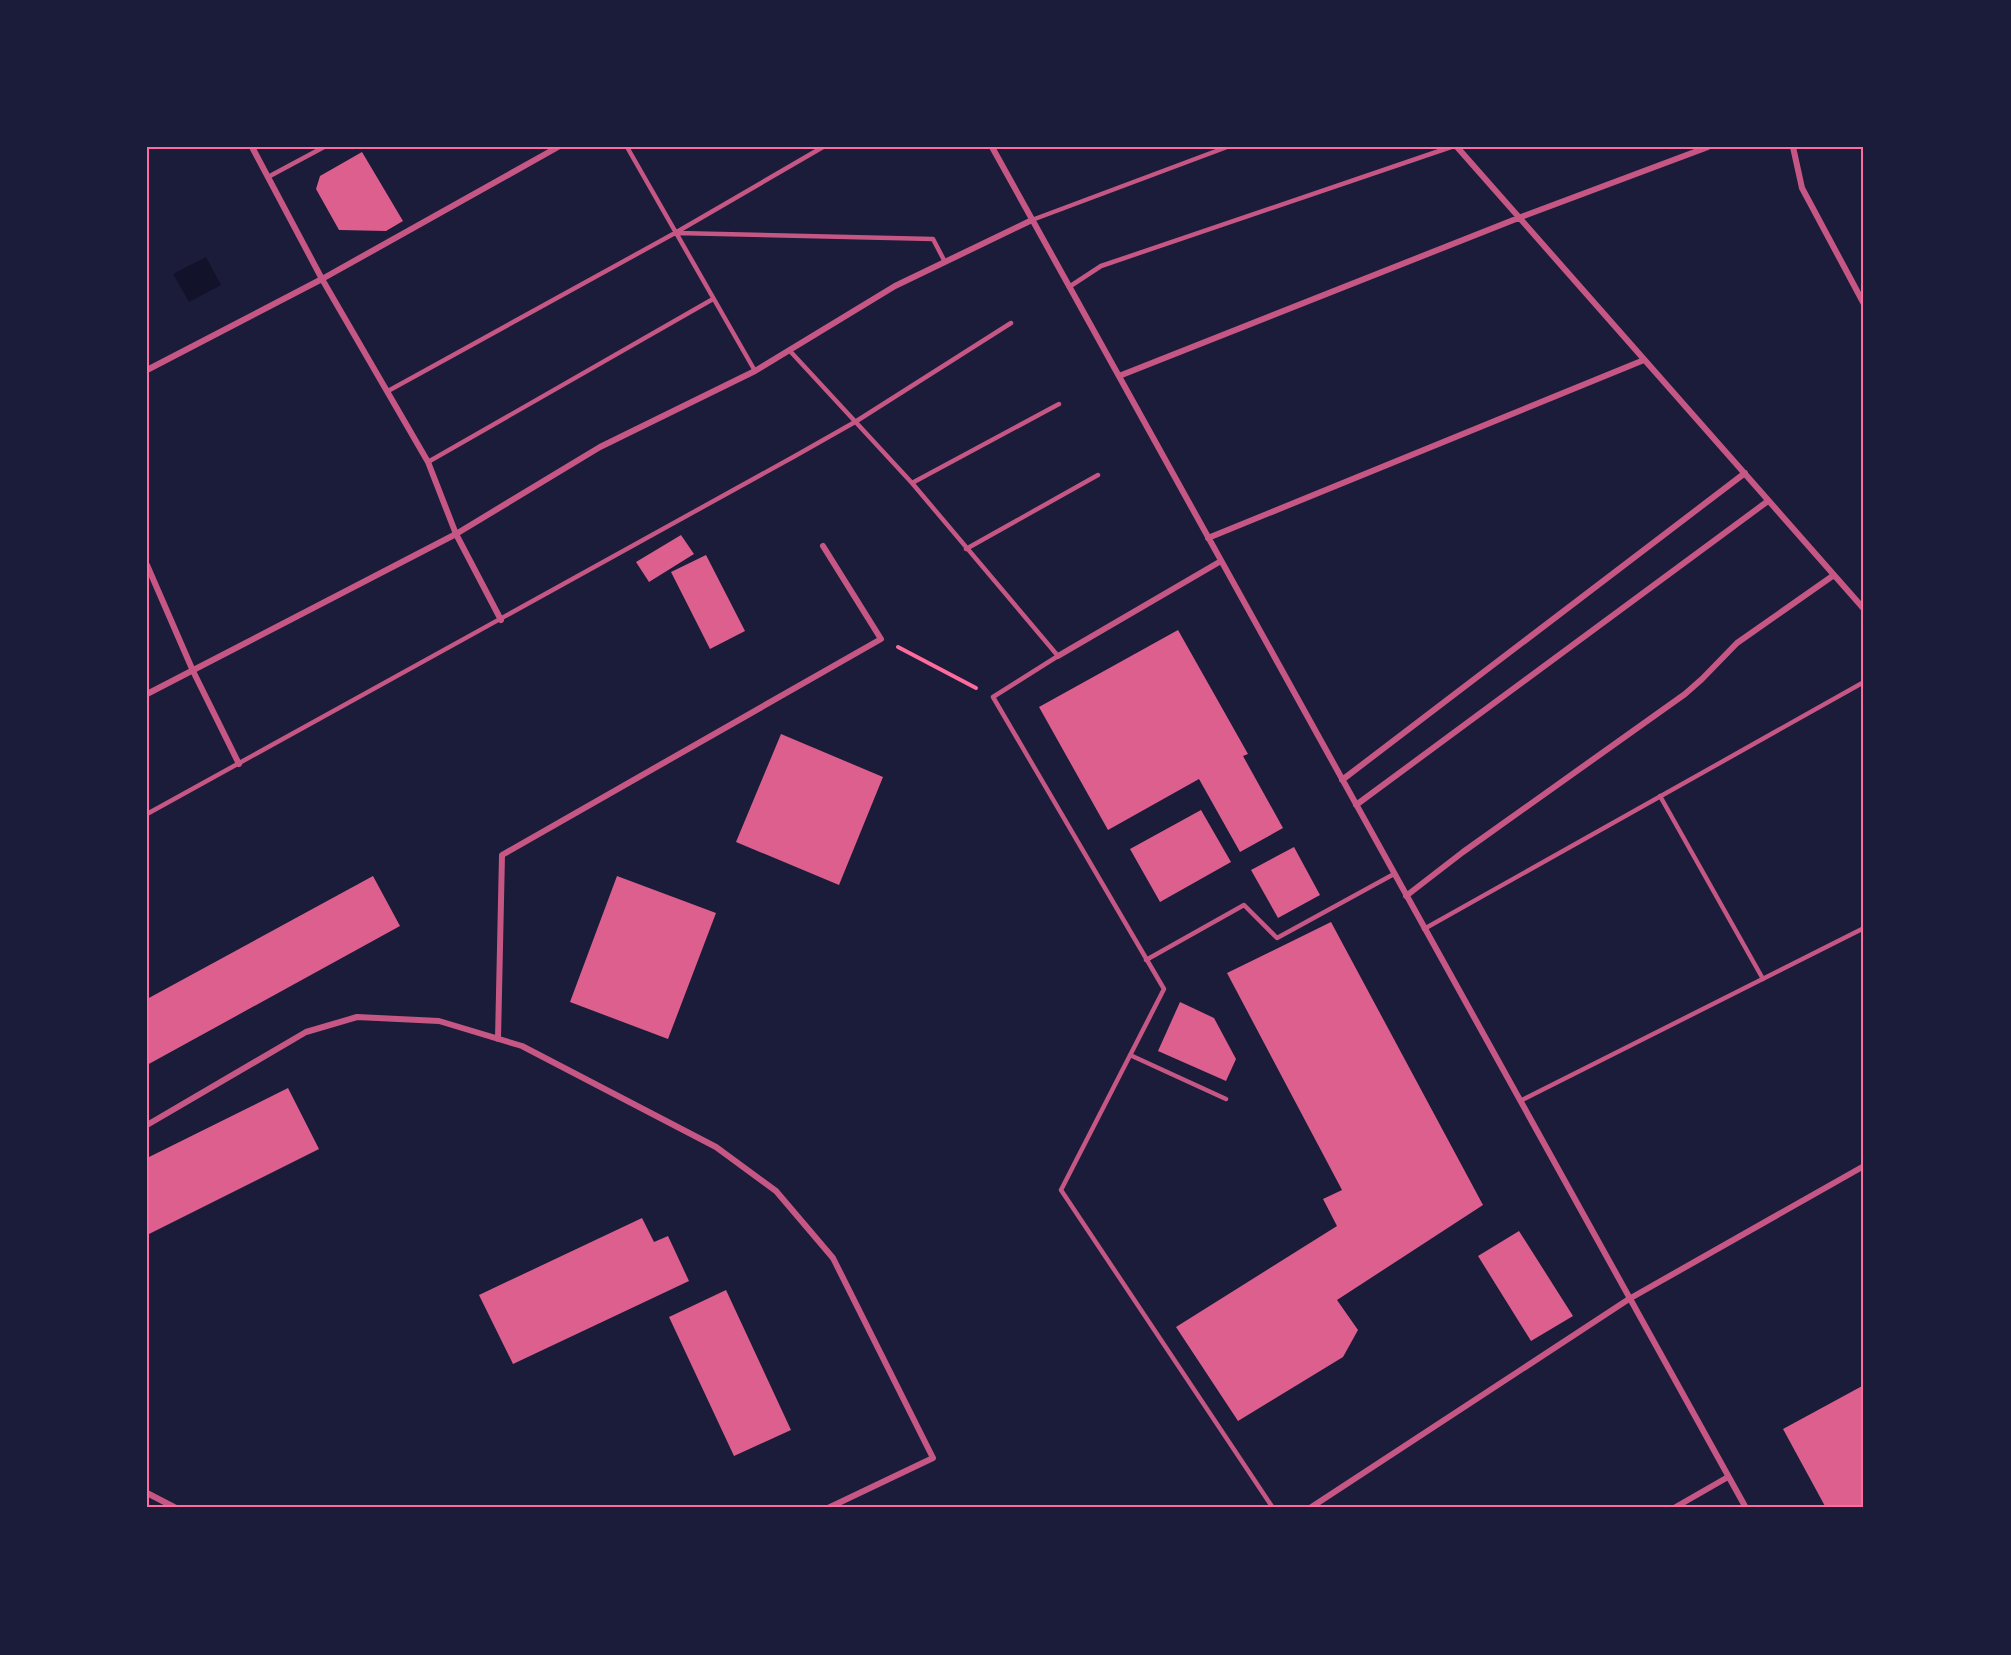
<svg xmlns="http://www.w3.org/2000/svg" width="2011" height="1655" viewBox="0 0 2011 1655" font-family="Quicksand,sans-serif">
<rect width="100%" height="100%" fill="#1b1b3a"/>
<path fill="#12122b" d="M206 257 221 285 189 302 173 274Z"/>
<path fill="#dd5f8e" d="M362 152 403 221 386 231 339 230 316 189 320 176Z
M681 535 694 554 649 582 636 562Z
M706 555 745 631 710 649 671 572Z
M1178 630 1248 754 1243 756 1283 828 1240 852 1199 779 1108 830 1039 707Z
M781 734 883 777 839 885 736 842Z
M1201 810 1231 862 1160 902 1130 849Z
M1294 847 1320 895 1278 918 1251 870Z
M373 876 400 926 147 1065V999Z
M617 876 716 913 668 1039 570 1002Z
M1331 922 1483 1205 1337 1300 1358 1330 1343 1357 1238 1421 1176 1327 1337 1226 1323 1199 1342 1190 1227 973Z
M1180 1002 1214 1018 1236 1059 1226 1081 1158 1051Z
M288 1088 319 1149 147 1235V1158Z
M642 1218 654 1242 668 1236 689 1281 513 1364 479 1295Z
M1519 1231 1573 1316 1531 1341 1478 1256Z
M726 1290 791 1430 734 1456 669 1317Z
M1864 1385V1508H1826L1783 1429Z"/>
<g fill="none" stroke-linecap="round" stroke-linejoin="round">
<path stroke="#ff6b9d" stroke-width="4" d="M898 647 976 688"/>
<path stroke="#c65784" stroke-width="4.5" d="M627 147 755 371
M268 177 324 147
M1032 220 1227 147
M677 233 933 239 945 262
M1069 287 1101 266 1451 147
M790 351 912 483 1058 656 993 697 1164 989 1061 1190 1273 1508
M388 391 675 233 823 147
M428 462 713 299
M912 483 1059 404
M966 549 1098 475
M1660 796 1763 979
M147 814 795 456 855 422 1011 323
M1424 929 1864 682
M1146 960 1244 905 1277 938 1394 874
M1130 1055 1226 1099
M1520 1101 1864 928"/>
<path stroke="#c65784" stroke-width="6" d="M252 147 322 279 428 462 456 534 501 620
M992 147 1746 1508
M1457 147 1864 609
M1793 147 1802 188 1864 304
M147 370 322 279 558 147
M1119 376 1521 217 1708 147
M1208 538 1644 360
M147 565 193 671 239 764
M1058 656 1221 561
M147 694 456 534 600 447 755 371 895 286 1032 220
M1342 780 1745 473
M1356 805 1768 501
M1406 896 1463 852 1685 694 1702 679 1737 643 1834 575
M498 1039 502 855 881 639 823 546
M147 1125 306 1032 357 1017 439 1021 522 1046 716 1147 776 1191 833 1258 933 1458 828 1508
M147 1493 176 1508
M1310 1508 1629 1299 1864 1166
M1674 1508 1728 1477"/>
</g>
<rect width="2011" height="1655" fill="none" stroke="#1b1b3a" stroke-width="297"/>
<rect x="148" y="148" width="1714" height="1358" fill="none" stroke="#ff6b9d" stroke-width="2"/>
</svg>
